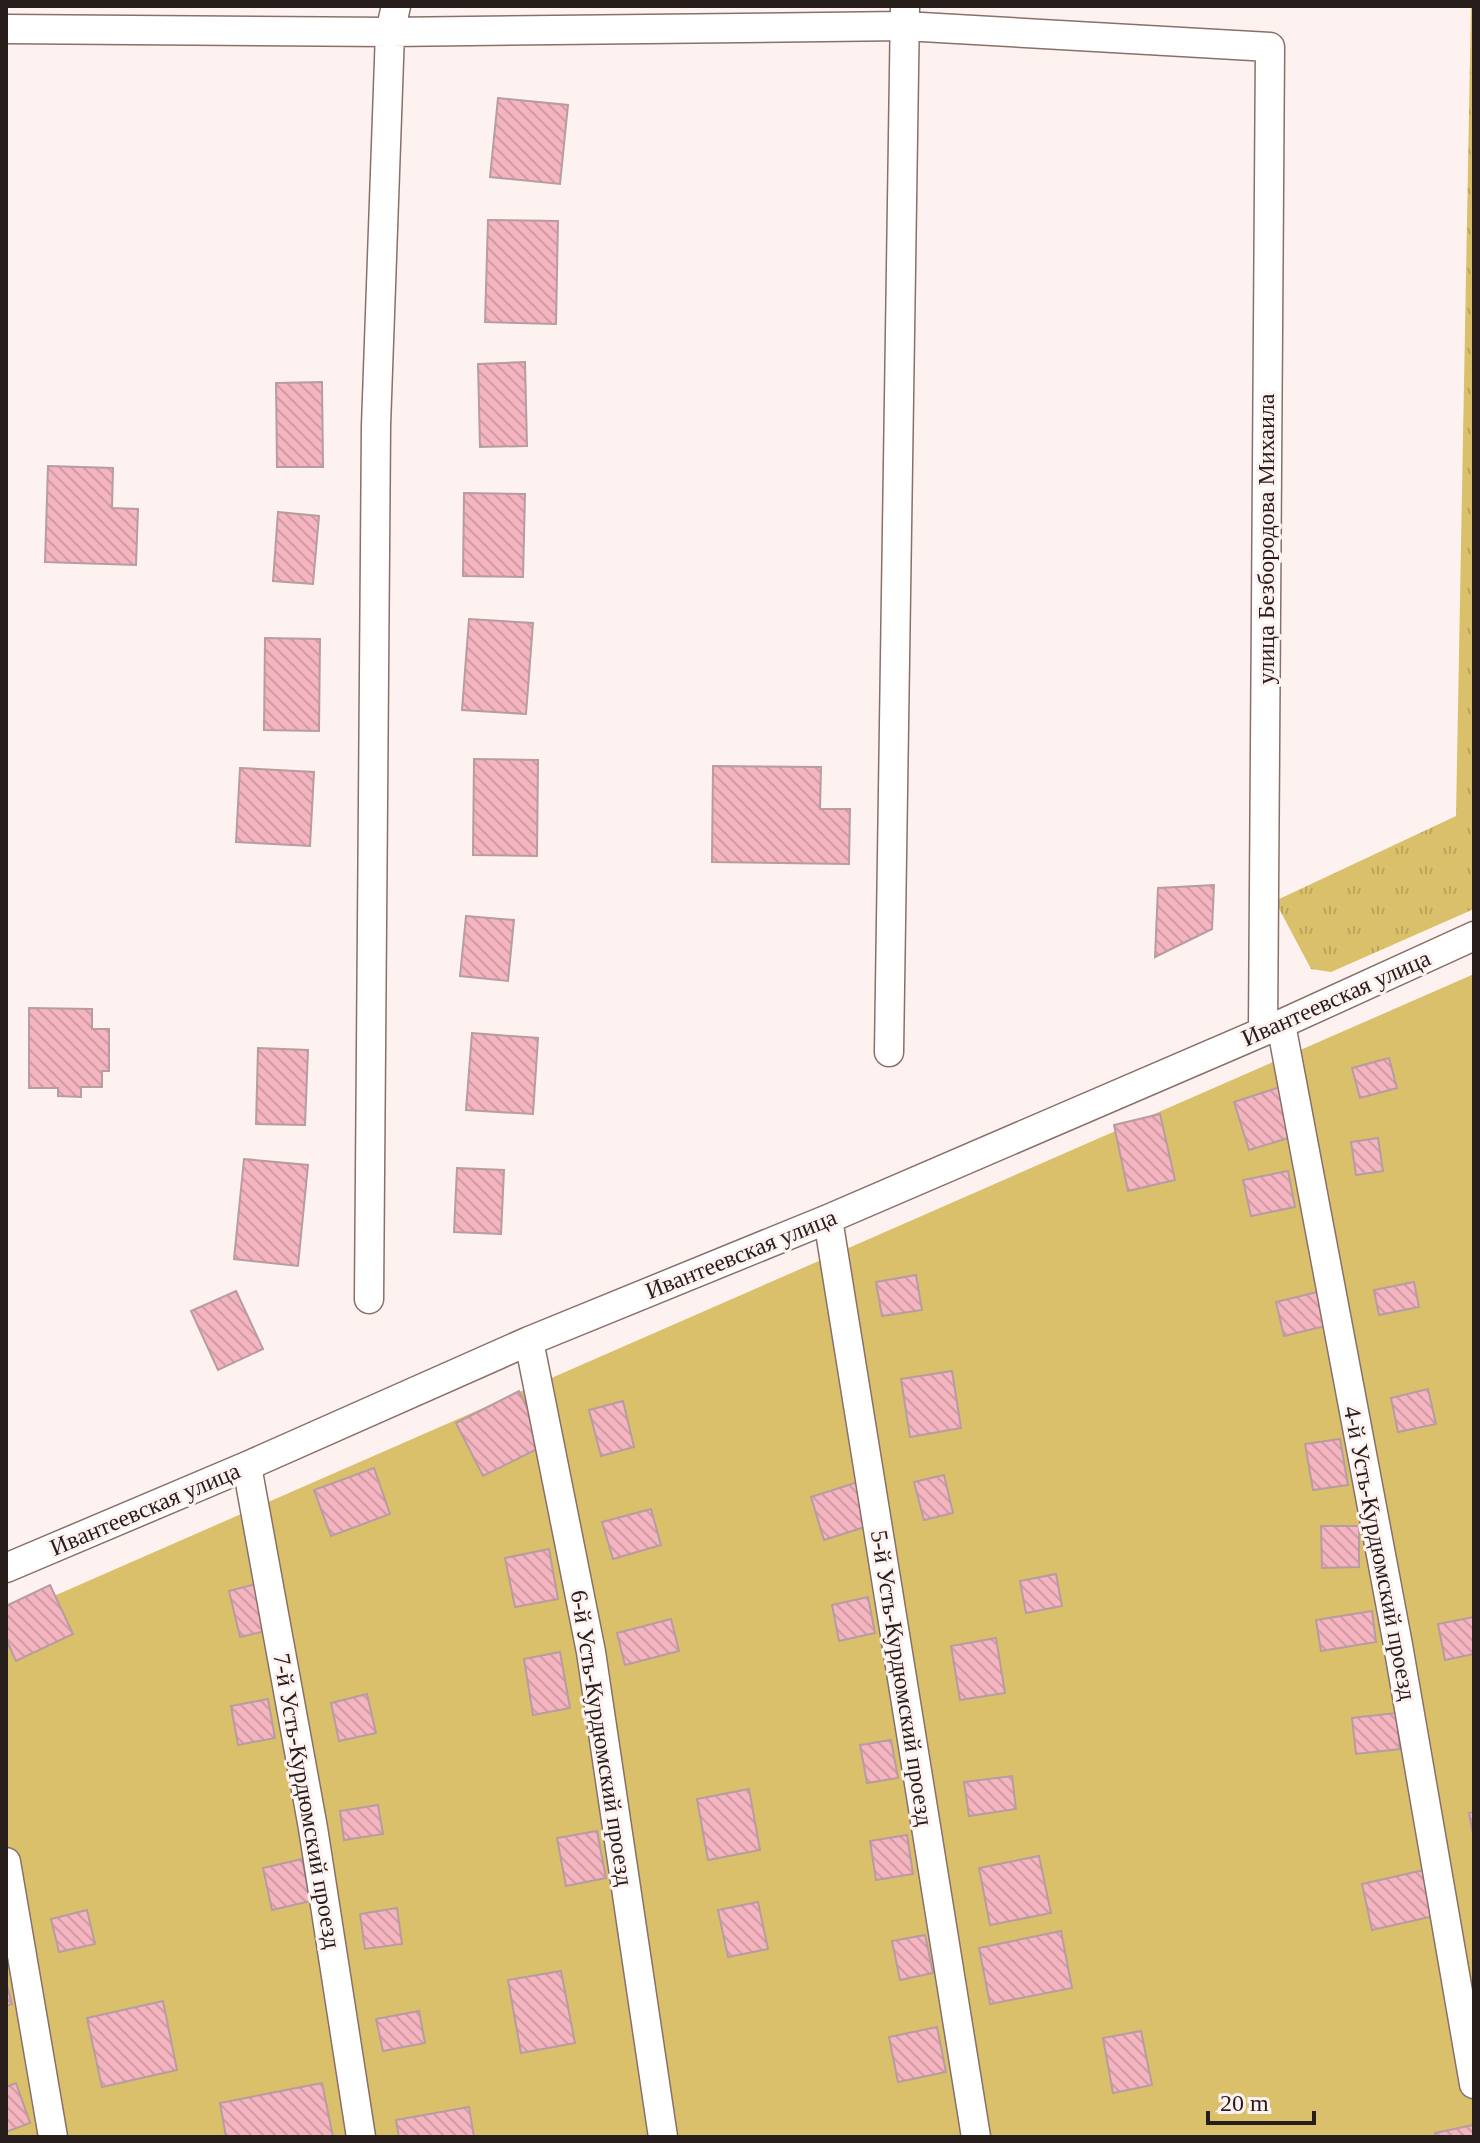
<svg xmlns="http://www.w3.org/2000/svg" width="1480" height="2143" viewBox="0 0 1480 2143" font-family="'Times New Roman',serif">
<defs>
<pattern id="grass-tufts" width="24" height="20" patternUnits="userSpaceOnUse" patternTransform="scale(2)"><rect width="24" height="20" fill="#dac06a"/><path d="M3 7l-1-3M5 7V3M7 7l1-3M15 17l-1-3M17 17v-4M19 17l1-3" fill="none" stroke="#bba55b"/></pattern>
<pattern id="building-back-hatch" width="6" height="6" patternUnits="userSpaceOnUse" patternTransform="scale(2)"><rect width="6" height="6" fill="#f4b4c0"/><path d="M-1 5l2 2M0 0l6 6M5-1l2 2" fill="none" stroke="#d19aa4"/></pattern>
</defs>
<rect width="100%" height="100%" fill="#fdf2ef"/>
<path fill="url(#grass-tufts)" d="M1471 6H1474V909L1331 972 1311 969 1275 901 1456 816Z"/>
<path fill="#dac06a" d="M1474 974V2137H6V1617Z"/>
<path fill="url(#building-back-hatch)" stroke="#b79ca1" stroke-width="2" d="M498 98 568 105 560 184 490 177Z
M488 220 558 221 556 324 485 322Z
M525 362 527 446 480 447 478 364Z
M322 382 323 467H277L276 383Z
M48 466 113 468 112 508 138 509 136 565 45 562Z
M464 493 525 494 523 577 463 576Z
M278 512 319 516 313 584 273 581Z
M469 619 533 623 526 714 462 710Z
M265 638 320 639 319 731 264 730Z
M474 759 538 760 537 856 473 855Z
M713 766 821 767 820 809H850L849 864 712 862Z
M240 768 314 772 310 846 236 842Z
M1214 885 1212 929 1155 957 1158 888Z
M466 916 514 920 508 981 460 976Z
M29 1008 92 1009V1029H109V1071H102V1087H81V1097L58 1096V1088H29Z
M472 1033 538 1038 533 1114 466 1110Z
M258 1048 308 1050 305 1125 256 1124Z
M1389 1058 1397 1088 1360 1098 1352 1068Z
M1280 1087 1295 1136 1249 1150 1234 1102Z
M1160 1114 1175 1180 1128 1191 1114 1125Z
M1378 1138 1383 1171 1356 1175 1351 1142Z
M244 1159 308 1165 298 1266 234 1259Z
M457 1168 504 1170 501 1234 454 1232Z
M1288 1171 1295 1207 1251 1216 1243 1180Z
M916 1275 922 1310 882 1316 876 1282Z
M1414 1282 1419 1307 1379 1315 1374 1290Z
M236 1291 263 1349 218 1370 191 1311Z
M1317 1292 1325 1326 1284 1336 1276 1302Z
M952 1371 961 1428 910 1437 901 1379Z
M1428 1389 1436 1424 1398 1432 1391 1398Z
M519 1391 545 1445 483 1476 456 1423Z
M623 1401 634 1447 601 1456 589 1410Z
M1340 1439 1348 1485 1313 1490 1305 1444Z
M374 1468 390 1514 331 1536 314 1490Z
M944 1475 953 1513 924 1520 914 1482Z
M858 1482 871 1525 824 1540 811 1497Z
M651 1509 661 1545 613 1559 602 1522Z
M1321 1526H1359V1567L1322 1568Z
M549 1549 558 1599 515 1607 505 1558Z
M1056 1574 1062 1606 1026 1613 1020 1581Z
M260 1583 270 1630 240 1637 229 1591Z
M50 1585 73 1634 16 1661 6 1639V1606Z
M868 1597 875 1633 839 1641 832 1605Z
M1372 1611 1376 1642 1321 1651 1316 1620Z
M1474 1617V1654L1445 1660 1438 1624Z
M671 1619 679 1651 625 1665 617 1633Z
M996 1638 1005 1693 960 1700 951 1646Z
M560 1652 570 1708 533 1715 524 1659Z
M367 1694 376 1733 339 1741 331 1703Z
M268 1699 275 1738 238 1745 231 1706Z
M1396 1713 1400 1749 1356 1754 1352 1718Z
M891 1740 898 1778 867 1783 860 1745Z
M1012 1776 1016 1809 969 1816 964 1782Z
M749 1789 760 1850 708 1860 697 1799Z
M378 1805 383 1834 344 1840 340 1811Z
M1474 1812V1839L1469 1813Z
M597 1831 606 1878 566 1886 557 1838Z
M907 1835 913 1874 876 1880 870 1841Z
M1039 1856 1051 1913 990 1925 979 1868Z
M302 1859 311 1901 272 1910 263 1868Z
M1424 1870 1434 1916 1372 1930 1362 1884Z
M758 1902 768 1949 728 1957 718 1910Z
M397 1908 402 1944 365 1949 360 1914Z
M87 1910 95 1944 59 1952 51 1919Z
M1061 1931 1072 1988 990 2004 979 1948Z
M925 1935 933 1973 900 1980 892 1941Z
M561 1971 575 2043 521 2053 508 1980Z
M6 1982 12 2004 6 2006Z
M163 2001 177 2070 102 2087 87 2018Z
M419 2011 425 2043 383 2051 376 2019Z
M937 2027 946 2072 898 2082 889 2037Z
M1141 2031 1152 2085 1113 2093 1103 2038Z
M16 2083 30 2123 6 2132V2087Z
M322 2083 333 2137H226L220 2103Z
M469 2107 474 2137H399L396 2120Z
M1473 2125 1474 2137H1436L1435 2133Z"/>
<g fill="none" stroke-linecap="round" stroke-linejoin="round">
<defs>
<path id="minor" d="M6 29 390 32 396 6
M1281 1024 1398 1645 1474 2084
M889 1052 905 6
M828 1219 976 2137
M369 1299 376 426 390 32 904 26 1270 47 1263 1031
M529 1341 591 1652 663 2137
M247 1466 313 1828 361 2137
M6 1568 247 1466 529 1341 828 1219 1281 1024 1474 936
M6 1862 53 2137"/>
</defs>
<use href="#minor" stroke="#89706a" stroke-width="31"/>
<use href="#minor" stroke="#fff" stroke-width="28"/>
</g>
<g text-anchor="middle" stroke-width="6" stroke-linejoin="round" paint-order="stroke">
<g font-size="24" fill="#271d1b" stroke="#fdf2ef">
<text transform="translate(1266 539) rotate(-90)" y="8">улица Безбородова Михаила</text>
<text transform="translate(1336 998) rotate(-24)" y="8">Ивантеевская улица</text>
<text transform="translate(741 1254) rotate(-22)" y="8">Ивантеевская улица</text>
<text transform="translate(145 1509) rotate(-23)" y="8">Ивантеевская улица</text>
<text transform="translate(1380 1553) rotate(79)" y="8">4-й Усть-Курдюмский проезд</text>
<text transform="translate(902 1678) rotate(81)" y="8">5-й Усть-Курдюмский проезд</text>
<text transform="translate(602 1738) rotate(81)" y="8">6-й Усть-Курдюмский проезд</text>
<text transform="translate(307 1801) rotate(80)" y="8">7-й Усть-Курдюмский проезд</text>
</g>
</g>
<rect width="1480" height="2143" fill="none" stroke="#271d1b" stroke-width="16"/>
<path d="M1208 2111v12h106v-12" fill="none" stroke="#271d1b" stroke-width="4"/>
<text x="1220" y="2111" font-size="24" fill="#271d1b" stroke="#fdf2ef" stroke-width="6" paint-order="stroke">20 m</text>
</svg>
